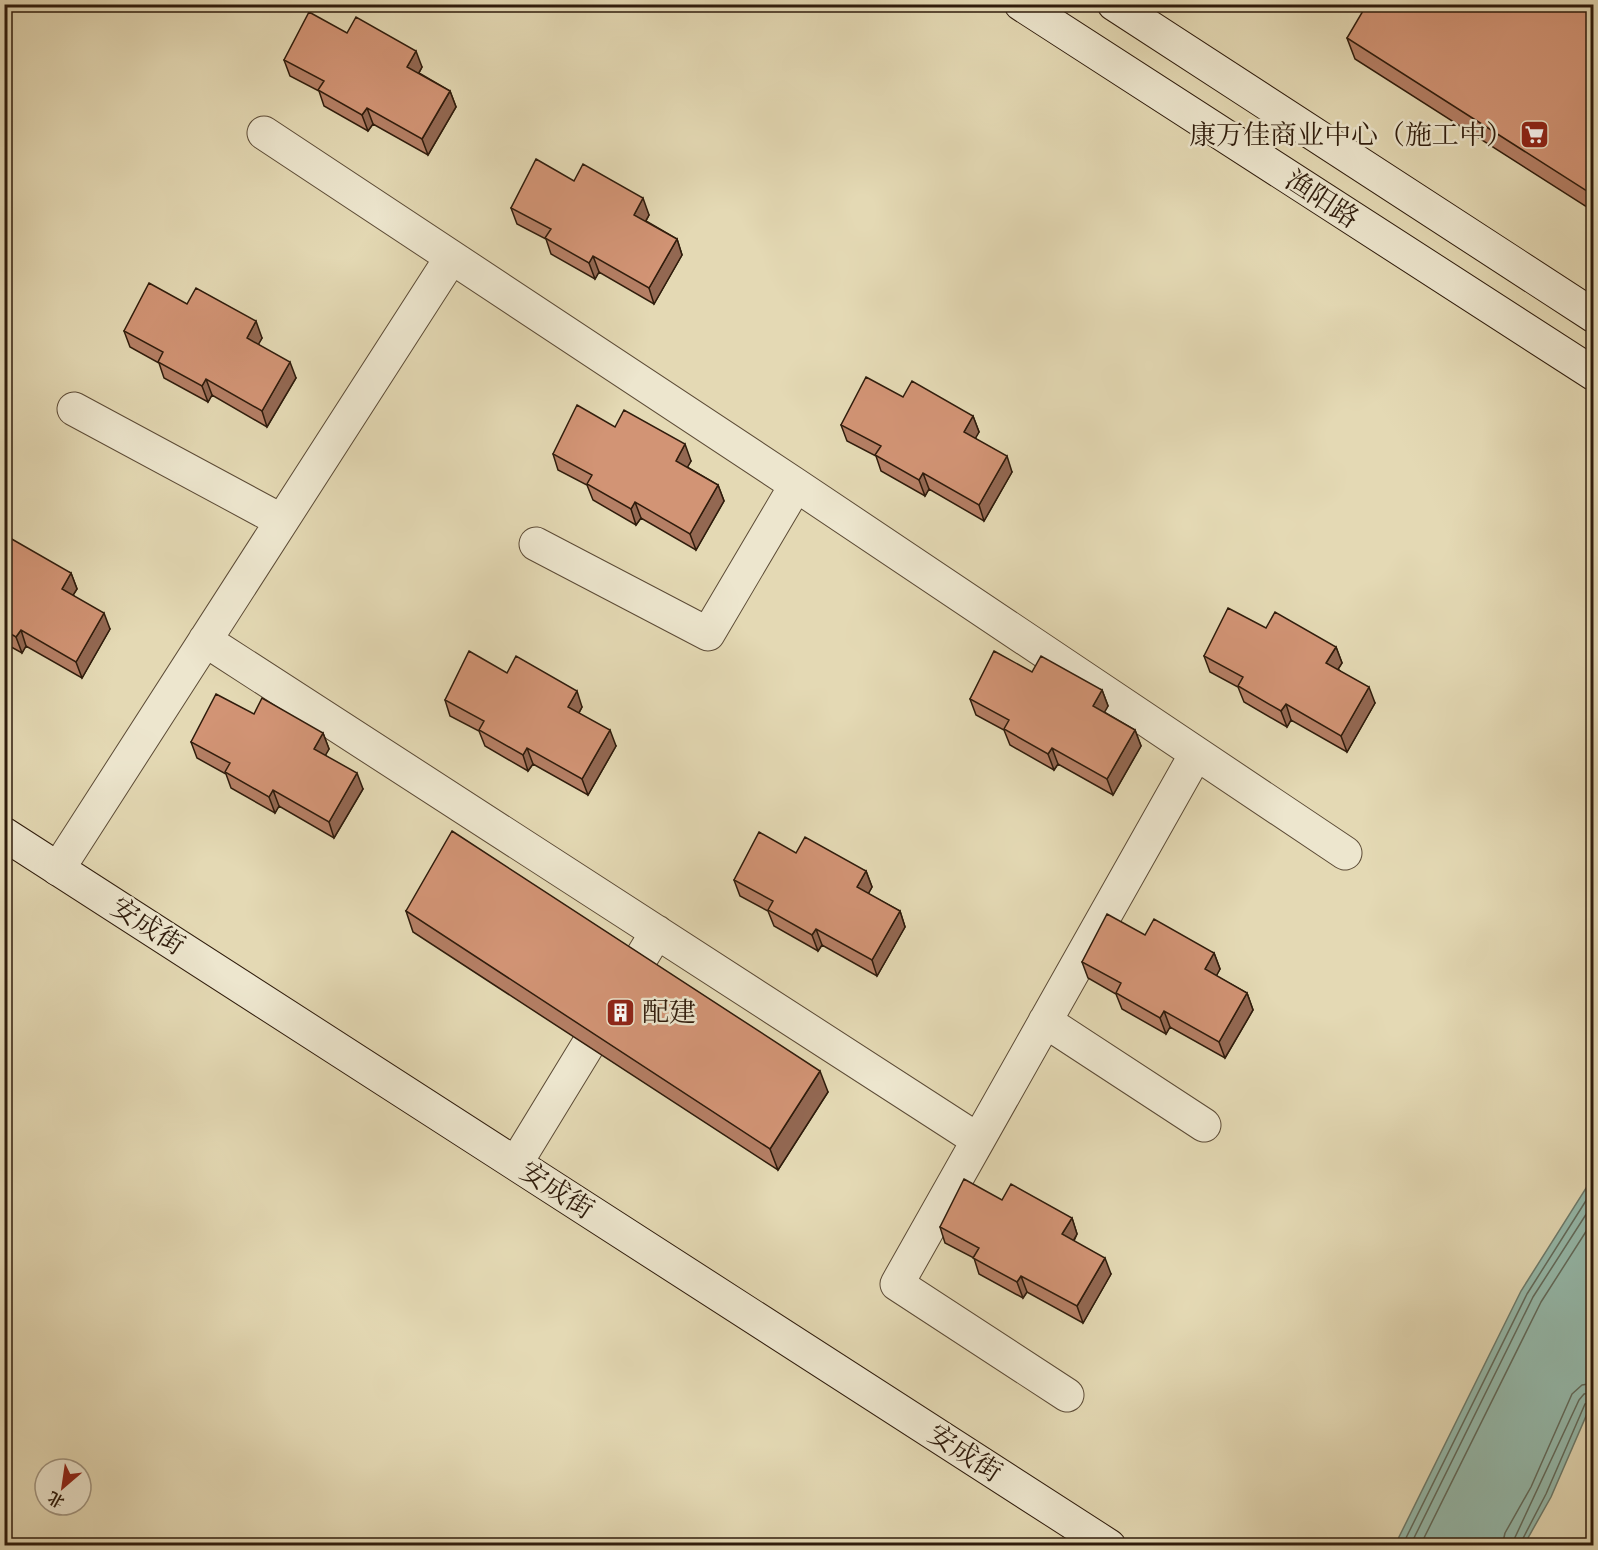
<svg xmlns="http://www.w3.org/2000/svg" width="1598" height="1550" viewBox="0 0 1598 1550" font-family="'EB Garamond','Noto Serif SC',serif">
<rect width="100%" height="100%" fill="#e4d9b4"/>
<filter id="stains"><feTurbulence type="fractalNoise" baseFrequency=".00333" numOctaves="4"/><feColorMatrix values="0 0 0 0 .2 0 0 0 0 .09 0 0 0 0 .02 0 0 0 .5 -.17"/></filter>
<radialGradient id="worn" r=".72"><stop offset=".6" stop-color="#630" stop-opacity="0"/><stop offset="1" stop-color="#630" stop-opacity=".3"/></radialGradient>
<path fill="#95baac" stroke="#6c7b6c" stroke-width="1.5" d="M1593 1177V1400L1551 1497 1524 1545H1395L1521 1291Z"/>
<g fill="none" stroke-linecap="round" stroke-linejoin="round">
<path stroke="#626b5c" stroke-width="1.5" d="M1402 1546 1527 1294 1594 1188
M1410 1546 1533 1297 1594 1202
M1420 1546 1541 1302 1594 1219
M1502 1546 1505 1533 1531 1487 1572 1394 1582 1385 1594 1383
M1511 1546 1579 1400 1584 1394 1594 1392
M1519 1546 1546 1494 1585 1404 1594 1400"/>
<defs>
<path id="street" d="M264 133 796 485 1345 853
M74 409 282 521
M536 544 708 634 796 485
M205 640 978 1140
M58 869 451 258
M1045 1021 1204 1125
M516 1163 657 932
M1067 1395 897 1284 1196 754"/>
<path id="secondary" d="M1021 4 1594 374
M1114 4 1594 316
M4 834 1109 1546"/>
</defs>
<use href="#street" stroke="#5c4b36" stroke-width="35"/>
<use href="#secondary" stroke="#2f1c0c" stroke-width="35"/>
<use href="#street" stroke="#ede6ce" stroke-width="33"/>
<use href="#secondary" stroke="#ede6ce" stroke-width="33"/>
</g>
<path fill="#b57f65" stroke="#2f1c0c" stroke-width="1.5" d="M1593 4V211L1355 59 1347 38Z
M347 33 422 67 419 73 450 91 456 107 428 155 373 124 368 131 324 106 319 91 290 76 284 60Z
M574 181 649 215 646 221 677 239 682 255 654 304 599 272 595 279 551 254 546 239 517 224 511 208Z
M187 304 262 338 258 344 296 378 267 427 212 395 208 402 164 378 159 363 130 347 124 331Z
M903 397 973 416 979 432 975 438 1012 472 984 521 929 489 925 496 881 471 876 456 847 441 841 425Z
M615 427 691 461 687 467 718 485 724 501 696 550 641 518 636 525 593 500 587 485 558 470 553 454Z
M4 548 71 573 77 589 73 595 110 629 82 678 26 646 22 653 4 643Z
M1336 647 1342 663 1338 669 1375 703 1347 752 1291 720 1287 727 1244 702 1238 687 1210 672 1204 656Z
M1032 672 1102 690 1108 706 1104 712 1135 730 1141 746 1113 795 1058 764 1054 770 1010 745 1004 730 976 715 970 699Z
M507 673 582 707 579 713 616 746 588 795 533 764 528 771 485 746 479 731 450 716 445 700Z
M254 714 323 733 329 749 325 755 363 789 334 838 279 806 275 813 231 788 226 774 197 758 191 742Z
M796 853 866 871 872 887 868 894 900 911 905 927 877 976 822 945 818 951 774 926 768 911 740 896 734 880Z
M406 911 828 1092 778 1170 413 932Z
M1145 935 1214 953 1220 969 1216 976 1247 993 1253 1010 1225 1058 1170 1027 1166 1034 1122 1009 1116 994 1088 978 1082 962Z
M1002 1200 1072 1218 1077 1234 1074 1241 1111 1274 1083 1323 1027 1292 1023 1298 979 1274 974 1258 945 1243 940 1227Z"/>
<path fill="#936852" stroke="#2f1c0c" stroke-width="1.5" d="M416 51 422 67 413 83 407 67Z
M450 91 456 107 428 155 422 139Z
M367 108 373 124 368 131 362 115Z
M643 198 649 215 640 231 634 215Z
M677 239 682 255 654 304 649 288Z
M593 256 599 272 595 279 589 263Z
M256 321 262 338 253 354 247 338Z
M290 362 296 378 267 427 262 411Z
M206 379 212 395 208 402 202 386Z
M973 416 979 432 970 448 964 432Z
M685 444 691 461 682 477 676 461Z
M1007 456 1012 472 984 521 979 505Z
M923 473 929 489 925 496 919 480Z
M718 485 724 501 696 550 690 534Z
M635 502 641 518 636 525 631 509Z
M71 573 77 589 67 605 62 589Z
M104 613 110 629 82 678 76 662Z
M21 630 26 646 22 653 16 637Z
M1336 647 1342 663 1332 679 1326 663Z
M1369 687 1375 703 1347 752 1341 736Z
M1102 690 1108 706 1099 722 1093 706Z
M577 691 582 707 573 723 568 707Z
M1286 704 1291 720 1287 727 1281 711Z
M610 730 616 746 588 795 582 779Z
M1135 730 1141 746 1113 795 1107 779Z
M323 733 329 749 320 765 314 749Z
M527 748 533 764 528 771 523 755Z
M1052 748 1058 764 1054 770 1048 754Z
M357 773 363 789 334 838 329 822Z
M273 790 279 806 275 813 269 797Z
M866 871 872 887 863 903 857 887Z
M900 911 905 927 877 976 872 960Z
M816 929 822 945 818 951 812 935Z
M1214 953 1220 969 1211 986 1205 969Z
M1247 993 1253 1010 1225 1058 1219 1042Z
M1164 1011 1170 1027 1166 1034 1160 1018Z
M820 1071 828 1092 778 1170 770 1149Z
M1072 1218 1077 1234 1068 1250 1062 1234Z
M1105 1258 1111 1274 1083 1323 1077 1306Z
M1021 1276 1027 1292 1023 1298 1017 1282Z"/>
<path fill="#d29475" stroke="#2f1c0c" stroke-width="1.5" d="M1367 4H1593V195L1347 38Z
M309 12 347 33 356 17 416 51 407 67 450 91 422 139 367 108 362 115 318 90 324 81 284 60Z
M536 159 574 181 583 164 643 198 634 215 677 239 649 288 593 256 589 263 545 238 551 229 511 208Z
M149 283 187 304 196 288 256 321 247 338 290 362 262 411 206 379 202 386 158 362 163 352 124 331Z
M866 377 903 397 912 381 973 416 964 432 1007 456 979 505 923 473 919 480 875 455 881 446 841 425Z
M577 405 615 427 624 410 685 444 676 461 718 485 690 534 635 502 631 509 587 484 592 475 553 454Z
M10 538 71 573 62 589 104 613 76 662 21 630 16 637 4 630V548Z
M1228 608 1266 628 1275 612 1336 647 1326 663 1369 687 1341 736 1286 704 1281 711 1238 686 1243 677 1204 656Z
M469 651 507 673 516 656 577 691 568 707 610 730 582 779 527 748 523 755 479 730 484 721 445 700Z
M994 651 1032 672 1041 656 1102 690 1093 706 1135 730 1107 779 1052 748 1048 754 1004 729 1009 720 970 699Z
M216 694 254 714 262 698 323 733 314 749 357 773 329 822 273 790 269 797 225 772 230 763 191 742Z
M452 831 820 1071 770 1149 406 911Z
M759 832 796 853 805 837 866 871 857 887 900 911 872 960 816 929 812 935 768 910 773 901 734 880Z
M1107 914 1145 935 1154 919 1214 953 1205 969 1247 993 1219 1042 1164 1011 1160 1018 1116 993 1121 983 1082 962Z
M964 1179 1002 1200 1011 1184 1072 1218 1062 1234 1105 1258 1077 1306 1021 1276 1017 1282 973 1258 979 1248 940 1227Z"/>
<defs>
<symbol id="supermarket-square" viewBox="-11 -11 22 22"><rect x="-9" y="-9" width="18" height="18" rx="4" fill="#8f2418" stroke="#ede6ce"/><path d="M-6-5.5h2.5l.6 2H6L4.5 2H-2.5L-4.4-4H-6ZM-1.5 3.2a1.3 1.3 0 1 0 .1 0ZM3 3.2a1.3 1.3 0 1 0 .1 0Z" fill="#fff"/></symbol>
<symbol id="building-square" viewBox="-11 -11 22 22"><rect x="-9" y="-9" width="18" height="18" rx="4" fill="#8f2418" stroke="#ede6ce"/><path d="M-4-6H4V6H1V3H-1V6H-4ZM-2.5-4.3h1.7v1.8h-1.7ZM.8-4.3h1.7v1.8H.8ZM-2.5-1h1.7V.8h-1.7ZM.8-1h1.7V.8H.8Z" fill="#fff"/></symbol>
</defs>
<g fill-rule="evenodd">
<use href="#supermarket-square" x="1518" y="118" width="33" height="33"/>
<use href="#building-square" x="604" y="996" width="33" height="33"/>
</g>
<g text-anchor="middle" stroke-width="5" stroke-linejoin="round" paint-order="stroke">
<g font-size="27" fill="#2f1c0c" stroke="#ede6ce" text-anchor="end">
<text x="1513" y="144">康万佳商业中心（施工中）</text>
<text x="642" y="1021" text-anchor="start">配建</text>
</g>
<g font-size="27" fill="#2f1c0c" stroke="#ede6ce">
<text transform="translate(1322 199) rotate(33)" y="9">渔阳路</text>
<text transform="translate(148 926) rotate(33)" y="9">安成街</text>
<text transform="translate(557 1190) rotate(33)" y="9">安成街</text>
<text transform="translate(965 1453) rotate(33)" y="9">安成街</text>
</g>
</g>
<rect width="1598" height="1550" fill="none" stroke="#e4d9b4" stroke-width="24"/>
<rect x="6" y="6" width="1586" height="1538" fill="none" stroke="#2f1c0c" stroke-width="3"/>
<rect x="12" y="12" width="1574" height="1526" fill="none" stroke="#2f1c0c" stroke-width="1.5"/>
<g transform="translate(63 1487) rotate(209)"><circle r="28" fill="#ede6ce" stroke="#a19580" stroke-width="1.5"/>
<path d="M0-4.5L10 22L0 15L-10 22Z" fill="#8f2418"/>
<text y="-9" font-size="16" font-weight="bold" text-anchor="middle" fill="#2f1c0c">北</text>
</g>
<rect width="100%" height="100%" filter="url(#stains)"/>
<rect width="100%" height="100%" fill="url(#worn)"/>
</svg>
